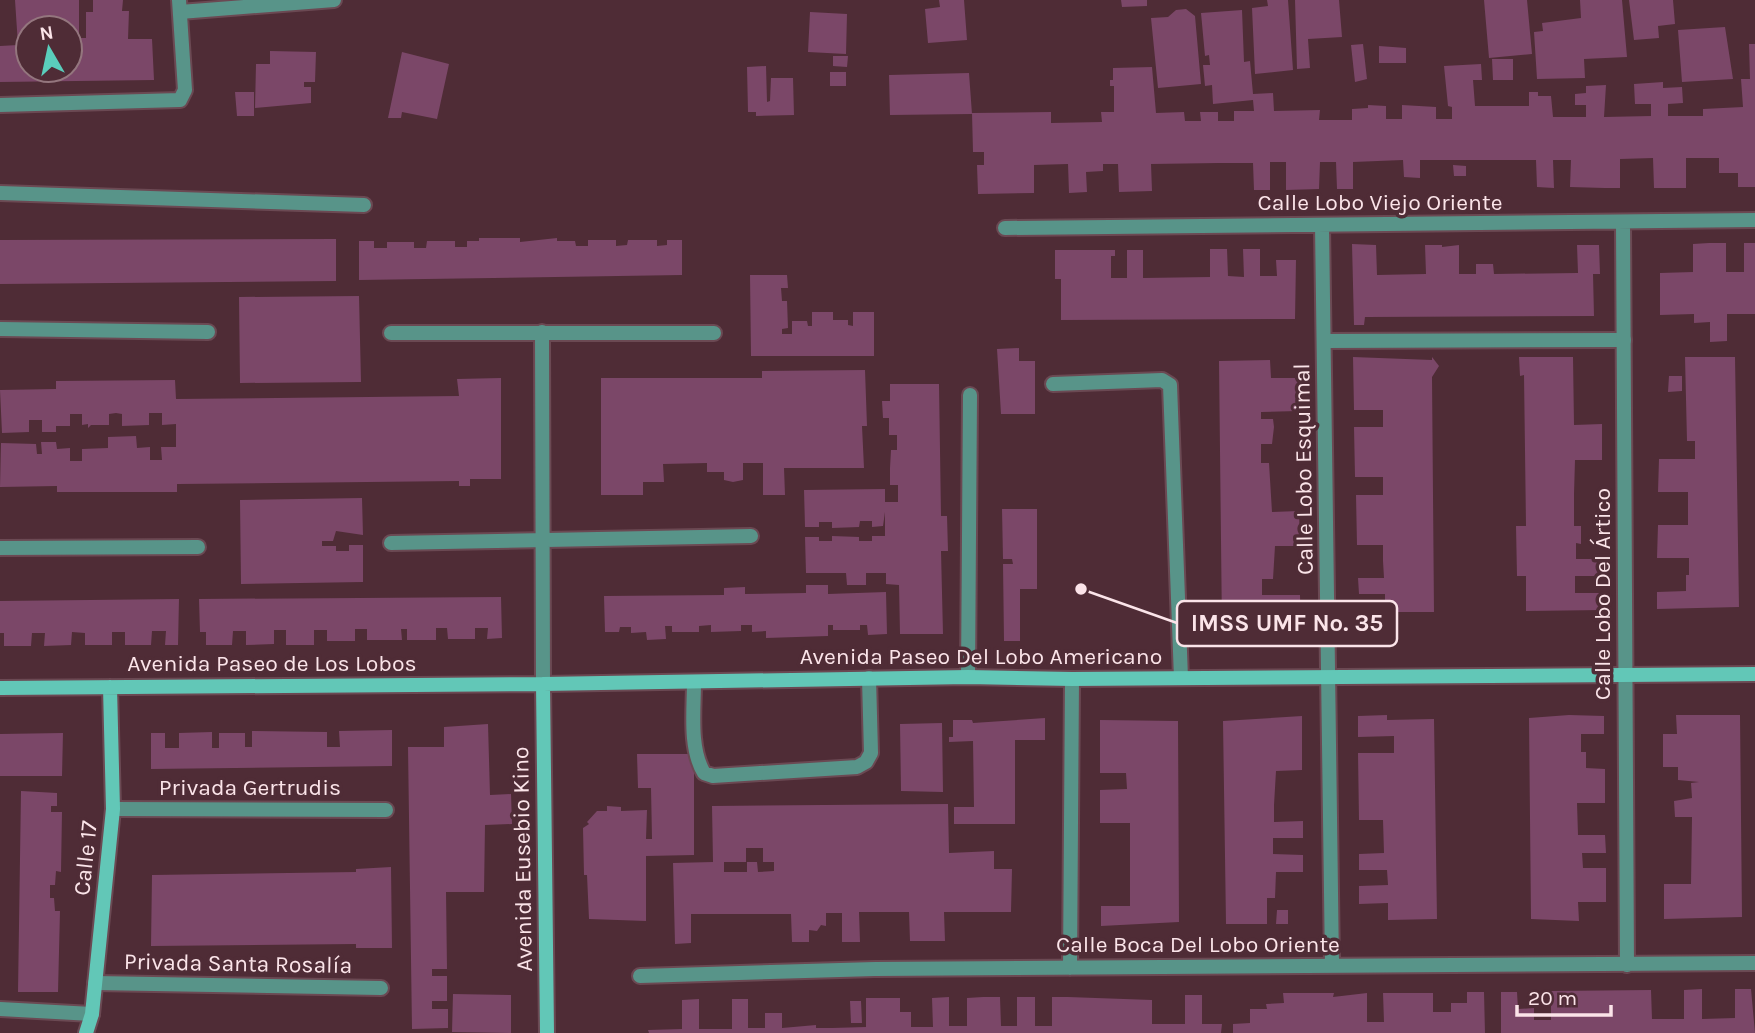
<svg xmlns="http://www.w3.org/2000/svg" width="1755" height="1033" viewBox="0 0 1755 1033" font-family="Karla,sans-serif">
<rect width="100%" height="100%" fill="#4f2c36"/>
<path fill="#7b4768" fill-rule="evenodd" d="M15 0H79V38H86V12H93V0H123L122 11H129L128 39H152L154 80 0 82V46L18 45ZM28 28H70V70H28Z
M939 0H964L967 40 928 43 925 9 940 7Z
M1121 0H1147V6L1122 7Z
M1267 0H1288L1293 70 1255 74 1252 8 1268 6Z
M1295 0H1339L1342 37 1308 39 1310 68 1297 69Z
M1484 0H1527L1532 54 1489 58Z
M1580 0H1622L1627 57 1584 59 1585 78 1537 79 1534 32 1543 31 1542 23 1581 18Z
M1629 0H1673L1675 24 1658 26 1659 38 1634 40Z
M1186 9 1195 16 1201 84 1158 88 1151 18 1168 17 1176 10Z
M1242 10 1244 62 1250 61 1253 94 1273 93 1274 111 1320 110 1319 120H1352V109L1368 108V105L1386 106V119H1402V105L1436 107V119H1452V107L1448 106 1444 66 1481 64 1482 80H1473L1475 106H1529V92H1538V96H1551L1553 117H1586V105H1575V94L1586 93V86L1606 85 1604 117 1651 116V104H1635L1634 84 1663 82V88L1682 87 1683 103 1668 104V116H1703V109L1743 107 1741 79H1750L1749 44H1755V187H1738V173H1719V158H1686V188H1654L1653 158 1620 159V188H1605L1570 187 1571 160H1553L1554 188 1537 187 1536 160H1420V178L1404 177 1403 160 1353 162V189H1337L1336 162H1320L1319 189 1286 190V162H1270V190H1254L1253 163H1219L1151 164 1152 191 1119 192 1118 164H1103V171L1086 172 1087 192 1069 193 1068 164 1034 165V193L978 194 977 165H984V152H973L972 113 1051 112V123L1102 122 1101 112H1114V86H1110V80H1113V68L1152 67 1156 113 1184 112 1185 121H1201L1200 112H1218V121H1234V111H1254L1253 100 1213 104 1212 85 1205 86 1203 65H1210L1209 55 1205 56 1201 13Z
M810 12 847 14 846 54 808 52Z
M1725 27 1733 79 1682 82 1678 30Z
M1363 44 1367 79 1355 82 1351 45Z
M1379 46 1406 48V63H1379Z
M270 51 316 52 315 82H304V87H311V103L255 108 256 64H270Z
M402 52 449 64 437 119 402 112 401 118H388Z
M833 56H848L847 67 833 66Z
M1492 59H1513V80H1493Z
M766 66 767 102 770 101 771 78H793L794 115 756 116V112H748L747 67Z
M830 72H846V86H830Z
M969 73 972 114 890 115 889 75Z
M235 92H254V116H237Z
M1453 165 1466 166V176H1454Z
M479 238H520V242L557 238V241H575L576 246H588V240H616V246L627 245 628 240H657V246L667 245V240H682V275L359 280V241H374V248H387V242H414V248H426L427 241H455V247H467V241H479Z
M336 239V281L0 284V240Z
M1709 243H1726V272H1744V243H1755V314H1727V341L1710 342V322L1694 323V314L1660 315V273L1693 272V244Z
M1352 244 1376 245 1377 275 1426 274 1425 245H1442V247L1459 245V274H1476V264H1493L1494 274 1578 273 1577 245H1599L1600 274H1593L1594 316 1365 317 1364 325H1354Z
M1210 249H1227L1228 276 1244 277 1243 249H1260V276H1277L1276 260H1296L1295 319 1061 320V279H1055V250H1115V256H1111V278H1127V250H1143V278L1210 277Z
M750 275H787L788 288H781L782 301H787L788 328 782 329V334H792V321H807L808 326H812V312H833V320H848V325L853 326V312H874V356H751Z
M359 296 361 382 240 383 239 297Z
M1019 348V361H1035V414H1001L997 349Z
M1353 357 1432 360V357L1439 366 1432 377 1434 612H1385V594H1359L1358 578H1384L1383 561V545H1357L1356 495H1383V477H1355L1354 427H1383V410H1354Z
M1519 357H1573L1574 425 1602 424V460H1575L1574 494V526H1581V544L1576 543V559H1603L1604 576H1575V593H1603V610L1526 611V576H1517L1516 526H1526L1524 375 1520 376Z
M1685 357H1735L1739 607 1657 609V592L1686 591V575H1689V558H1657L1658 525H1688V492H1658L1659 459H1695V441H1687Z
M1270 360 1271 378H1298V411L1261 412V419H1273L1274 427 1272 444H1261V463H1269L1272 512 1299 511 1300 546H1275L1273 579H1262V595H1300L1301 632 1222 629 1219 361Z
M865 370 867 426H862L864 468H784L785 495H763V463H743V480L733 482 724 480V472H707V463L663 464 664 482H643V495H601V378H762V371Z
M1669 376H1682V391L1668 392Z
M501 378V479H470V486H459V481L177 484V492H57V486L0 487 1 443 36 444 37 454H42L41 442H56L57 449 70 448V461H82V449L108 448V437L136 436 137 448 150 447V460H162L161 447H176V424L162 425V413H149V425L122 426V414L116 413 109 414V425H91L88 428V424L82 425V414H70V426H56V432H42V420H29V432L2 433 0 390 56 389V381L175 380 176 399 459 396 457 379Z
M890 384H939L941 516H947L948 551H941L943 634H900L899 585 886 584V573H866V585H847L846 573H806L805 537H819V541H832V536L859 537V541H872V536H885V512L883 526 872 527V521H860L859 527 832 528V522H819V527H805L804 490 885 489V502H898V485H890V468L891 450H897V435H889V418H883L882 401H890Z
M362 498 363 535 336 531 333 541H322V546H336V551H349V545H363V582L241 584 240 500Z
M1002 509H1037V589H1020V641H1004L1003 564H1013L1012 559H1003Z
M806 585H828V594L886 592 887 634 868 635 867 625H860V630H833V625H828V636L766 638V631L752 632V625H741V631L711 632V625L699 626V632H672V626H665L666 639 647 640 646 632 631 633V627H620L619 632H605L604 596 724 595V588L745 587V594L806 593Z
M501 597 502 638 487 639 488 628H475V639H448L447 628H436V640H407V629H401L402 640H367V629H355V641H327V630H314V645H286V630H274V644L246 645V631H233L232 645H206V632H200L199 599Z
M179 599 178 645H165L166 631H152L151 645H125V632H112V645H85V633L72 632 71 645 44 646 45 633H32L31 646H4V633H0V601Z
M1387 715V720L1434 719 1437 919 1388 920V903L1359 904V886L1388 885 1387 870H1359V854L1384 853 1383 820H1359L1358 753H1394V736L1358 737V716Z
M1569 715 1604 716V734H1581V752H1586V768L1605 769V803H1577L1578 835H1605L1606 853H1582L1583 868H1606V902H1578L1579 921 1531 919 1529 718Z
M1676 715H1740L1742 917 1664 919V884H1691L1692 817H1675L1674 801 1692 798 1691 783 1699 782 1678 780V767H1663V734H1677Z
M1302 716V770L1276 771 1274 805V822L1303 821V838H1273V854L1303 855V872H1276L1275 898H1267V924H1226L1223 721Z
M1045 718V740H1015V824H954V807H974L973 741 949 742V737H953V720H972L973 723Z
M1100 720 1178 721 1179 922 1101 926V906H1130V823H1100V790L1127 789 1126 773H1100Z
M942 723 943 792 901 791 900 724Z
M488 724 490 795 511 794 512 824 485 825 484 892H446L447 969H432V976H447V1001H432V1009H448V1028L412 1029 408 747H444V727Z
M392 730V766L151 769V733H165V748H179V733L212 732V748H219V733H245V747H252V731L327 732V747H340L339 731Z
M63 733 62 776H0V734Z
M637 754H694V855L646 856V921L589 919 587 875H584L583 828 589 824 587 822 597 811H607V806L621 807V811L647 810 646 839H652L651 788H638Z
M21 791 57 793V806H51V812H62L61 872 56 871 55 885H50V898H54L55 911H60L58 992H18Z
M948 804 949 853 994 851V869H1012L1011 912H944L945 941H910L909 912H859L860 942H842V913H826V926L821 925 817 931 809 930V942H792L791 914H691V943L675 944 673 863 713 862 712 806ZM746 848H763V862H774V871L758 872 757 862H747V872H724V862H746Z
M391 867 392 948H356V944L151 946 152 875 356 872V869Z
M1277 910H1288V924H1276Z
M1702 989V1019L1735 1018V989H1751L1755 1033H1501V992H1517L1518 1009 1534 1008V1020H1551V991L1651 990 1652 1019H1684V990Z
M1467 992H1484L1485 1033H1233V1024L1250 1023V1009H1267L1266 1004 1284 1003 1283 993H1334L1333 997 1367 993V1022H1384L1383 993H1433V1012H1451V1003H1467Z
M453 994 511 995V1033L452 1032Z
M1185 995H1202V1024H1222L1221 1033H649L648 1030 682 1029V1000L699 999V1029H732V999H748V1028H765V1013H782V1028L816 1025V1028H832L866 1027V998H900V1012H911V1027H933L932 998 949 997V1026H967V998L983 997H1000L1001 1026H1017V997H1035V1026H1052V997H1068L1152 1000V1024H1185Z
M850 1001H861L862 1023H851Z"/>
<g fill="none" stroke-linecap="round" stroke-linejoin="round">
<defs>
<path id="lane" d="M0 193 364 205
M1324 341 1624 340
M694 682C694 710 689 748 704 773L713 776 857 767 866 762 871 753 869 678"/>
<path id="street" d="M180 12 334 0
M0 105 180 100 185 90 179 0
M1623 222 1627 965
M1322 225 1332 966
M1005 228 1755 220
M0 329 208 332
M542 332 543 684
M391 333H714
M1053 384 1162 380 1170 385 1181 678
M391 543 751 536
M0 548 198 547
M968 677 970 395
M113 809 386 810
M1070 968 1072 679
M640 976 875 969 1755 963
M95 983 381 988
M0 1009 92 1014"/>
<path id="secondary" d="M543 684 547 1033
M0 688 543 684 968 677 1072 679 1755 674
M86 1033 92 1014 113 809 110 687"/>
</defs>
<use href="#lane" stroke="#6b4953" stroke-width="18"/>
<use href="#street" stroke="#6b4953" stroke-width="18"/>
<use href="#secondary" stroke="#6b4953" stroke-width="18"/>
<use href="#lane" stroke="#589489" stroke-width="14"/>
<use href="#street" stroke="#589489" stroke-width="14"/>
<use href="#secondary" stroke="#62c7b7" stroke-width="14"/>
</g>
<g text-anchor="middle" stroke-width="7" stroke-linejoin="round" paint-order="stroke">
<g font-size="23" fill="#fbe4e9" stroke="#4f2c36">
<text x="1380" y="210">Calle Lobo Viejo Oriente</text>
<text transform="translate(1303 469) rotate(-91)" y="8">Calle Lobo Esquimal</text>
<text transform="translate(1602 594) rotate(-90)" y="8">Calle Lobo Del Ártico</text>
<text x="981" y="664">Avenida Paseo Del Lobo Americano</text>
<text x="272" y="671">Avenida Paseo de Los Lobos</text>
<text x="250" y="795">Privada Gertrudis</text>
<text transform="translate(85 858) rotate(-84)" y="8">Calle 17</text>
<text transform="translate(522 859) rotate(-91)" y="8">Avenida Eusebio Kino</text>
<text x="1198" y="952">Calle Boca Del Lobo Oriente</text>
<text transform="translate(238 963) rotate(1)" y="8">Privada Santa Rosalía</text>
</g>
</g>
<path fill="none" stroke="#fbe4e9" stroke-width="2.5" d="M1081 589L1177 623"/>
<circle fill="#fbe4e9" stroke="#4f2c36" stroke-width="2.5" cx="1081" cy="589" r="7"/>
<rect fill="#4f2c36" stroke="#fbe4e9" stroke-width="2.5" x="1177" y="601" width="220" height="45" rx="7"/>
<g font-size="24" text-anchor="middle" font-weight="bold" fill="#fbe4e9">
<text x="1287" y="631">IMSS UMF No. 35</text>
</g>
<g transform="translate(49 49) rotate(351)"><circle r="33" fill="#4f2c36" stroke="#94767e" stroke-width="2"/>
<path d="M0-5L12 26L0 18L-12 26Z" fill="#5acebc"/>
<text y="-10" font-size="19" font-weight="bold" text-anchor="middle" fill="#fbe4e9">N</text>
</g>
<path d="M1517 1005v10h94v-10" fill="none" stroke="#fbe4e9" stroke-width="3.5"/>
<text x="1528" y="1005" font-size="21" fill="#fbe4e9" stroke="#4f2c36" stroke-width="5" paint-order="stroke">20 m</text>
</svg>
